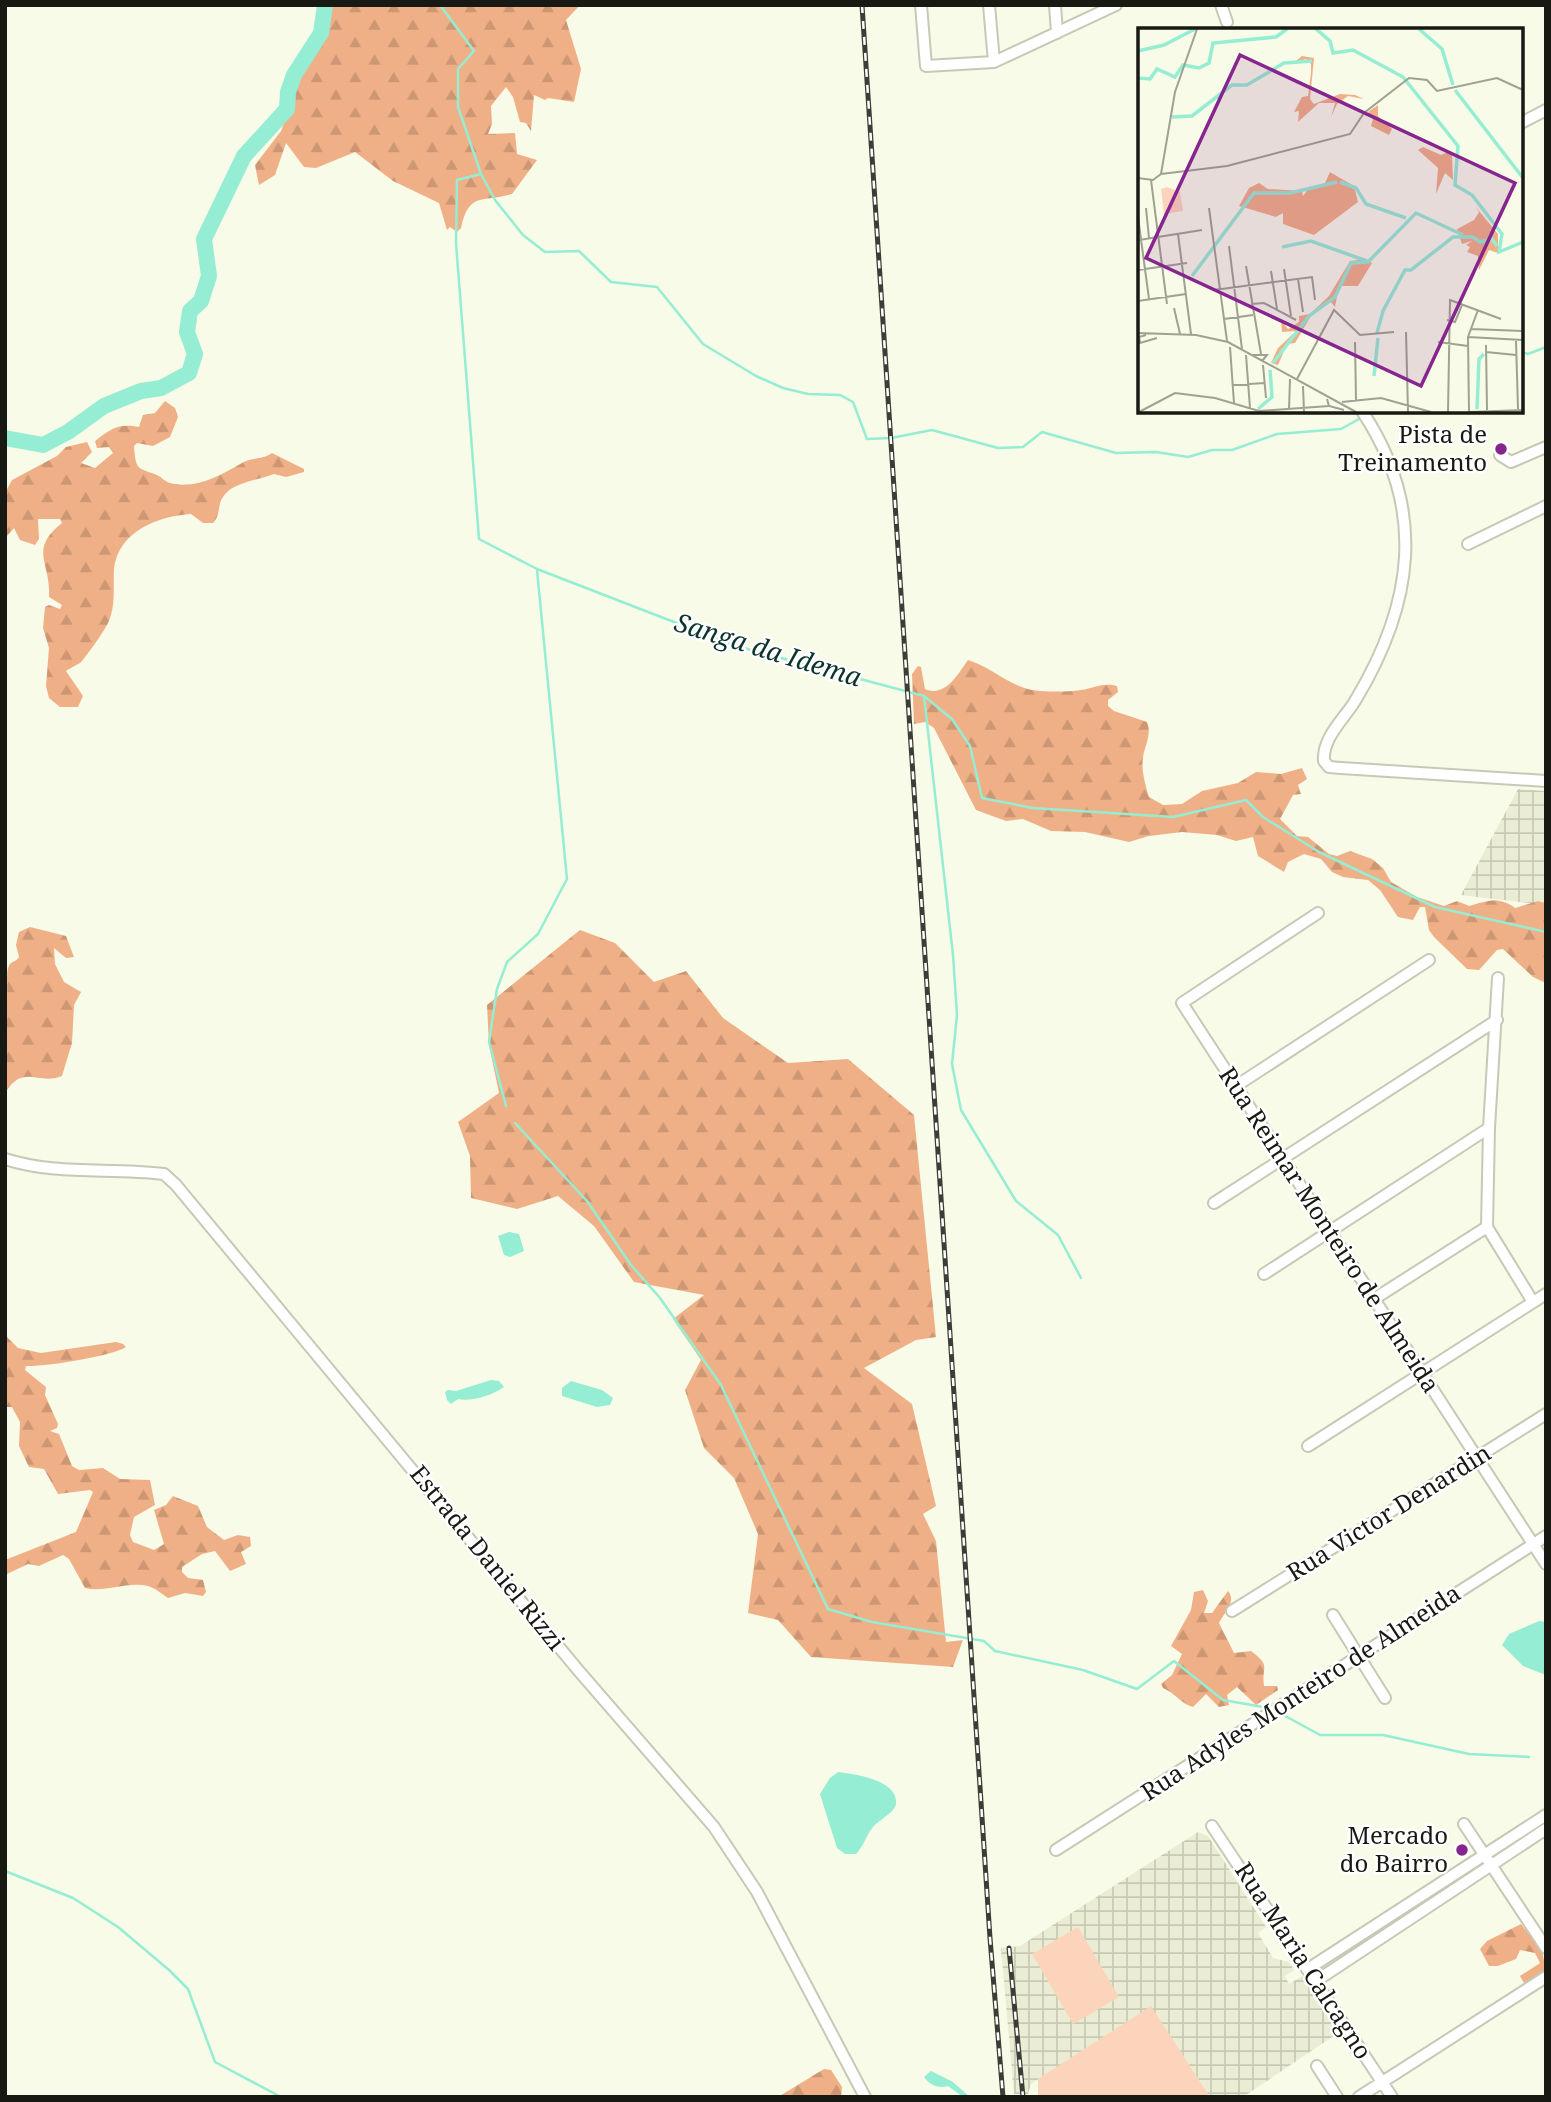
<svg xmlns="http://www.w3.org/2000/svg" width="1551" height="2102" viewBox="0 0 1551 2102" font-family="'Noto Serif',serif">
<defs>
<pattern id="industrial-grid" width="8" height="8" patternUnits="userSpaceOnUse" patternTransform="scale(1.75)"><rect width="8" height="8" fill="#eaedd3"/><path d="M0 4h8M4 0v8" fill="none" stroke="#c8cbb4"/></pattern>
<pattern id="forest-firs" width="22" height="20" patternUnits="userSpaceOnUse" patternTransform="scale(1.75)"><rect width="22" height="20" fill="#f0b087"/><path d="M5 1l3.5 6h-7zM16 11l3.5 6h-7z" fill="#cd9774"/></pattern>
</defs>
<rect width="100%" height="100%" fill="#f8fbe7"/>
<path fill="url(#industrial-grid)" d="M1518 789 1546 791V905L1461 895Z
M1198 1832 1208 1836 1266 1927 1258 1933 1273 1958 1289 1962 1294 1970 1285 1976 1289 1984 1304 1975 1341 2031 1243 2097H1210L1151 2007 1031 2084 1028 2094H1014L1001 1948 1020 1946Z"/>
<path fill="#fcd4bb" d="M1483 1862 1484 1864 1320 1968Z
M1078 1927 1119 1997 1073 2024 1032 1954Z
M1151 2006 1210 2097H1038V2079Z"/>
<path fill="url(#forest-firs)" d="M331 5H580L566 20 581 69 574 102 548 98 545 100 534 95 531 131 526 123 520 122 513 97 506 87 491 106 492 124 488 134 515 133 517 154 537 160 512 194C483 203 469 191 461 228L457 232 450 227 447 230 439 203 393 181 355 152 316 168 304 167 286 143 275 175 259 185 255 165 281 131 305 67 326 32 325 21Z
M165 401 175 408 178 417 170 437 153 446 137 443 134 446C136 470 136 467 157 475 162 477 165 482 170 483 196 490 221 475 242 463 252 457 262 460 272 453L304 469V472L286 477 274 474C260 480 231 482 223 497 217 505 221 515 213 523H203L191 514C159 516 118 531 114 569 113 587 116 606 108 623 105 630 84 660 80 663 75 666 70 668 66 671L83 696 78 707H60L49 698 46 686 49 648 43 628 45 607 49 605 60 609 62 605 49 597C51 562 28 550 62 523L60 519H38L39 539 35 545 20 540 14 528 5 538V493L12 480 57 456 66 447 87 442 92 452 81 463 95 468 113 453 109 447 97 448 95 441C111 429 118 423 139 427L143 415 155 413Z
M968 660C991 667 1008 685 1032 690 1046 692 1067 692 1081 690 1094 688 1104 682 1117 686L1118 692 1108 700V706L1114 711 1147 722C1152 734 1145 745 1143 757 1141 770 1145 784 1149 797L1163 805 1182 804 1202 791 1238 783 1256 772 1281 774 1302 768 1307 779 1298 785 1301 794 1293 795 1280 819 1297 836 1308 837 1329 854 1337 856 1350 851 1372 859 1383 868 1391 882 1417 897 1444 906 1457 901 1469 906C1487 901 1499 896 1515 908L1538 901 1546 904V983L1533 977 1503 949 1497 950 1479 970 1467 969 1434 937 1429 930 1425 907H1420L1413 920 1398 917 1380 890 1368 880 1343 877 1332 872 1321 859 1304 854 1288 862 1284 872 1258 856 1253 837 1236 841 1217 835 1182 832 1149 836 1129 842 1085 832 1051 831 1023 819 1006 821 976 810 934 728 925 722 914 724 912 674 918 666 921 667 925 689C945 698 958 674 968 660Z
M30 927 66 936 74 957 66 958 54 948 55 964 64 982 81 992 74 1005 72 1043 62 1076C37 1086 24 1063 5 1093V1005C10 994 4 971 10 964 13 961 17 961 19 957L16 945 19 932Z
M580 930 615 943 654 982 686 971 723 1018 788 1063 848 1059 914 1115 936 1337 916 1340 864 1368 912 1404 936 1506 923 1514 936 1541 946 1642 963 1640 953 1667 811 1657 778 1620 748 1613 758 1534 734 1478 704 1448 685 1390 701 1360 673 1319 704 1295 634 1282 594 1226 558 1196 517 1209 471 1198 470 1156 458 1122 499 1093 489 1045 487 1005Z
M5 1335 18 1348 41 1353 116 1342 123 1344 126 1347C113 1356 44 1367 26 1366L25 1370 46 1387 45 1395 58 1424 57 1428 50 1431 59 1434 72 1466 79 1470 103 1468 120 1479 150 1480 155 1505 134 1517 130 1535 133 1542 154 1550 164 1544 154 1510 166 1505 173 1496 198 1506 207 1527 224 1540 238 1535 250 1537 251 1546 241 1552 246 1564 230 1571 215 1551 202 1554 182 1567V1572L188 1578 203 1580 206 1592 203 1596 185 1593 168 1598C162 1594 155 1588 148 1586 127 1581 105 1593 85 1588L69 1559 63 1555 39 1566 28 1564 5 1575V1560L76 1532 93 1492 90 1490 58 1494 44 1469 29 1467 19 1446 20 1422 12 1407H5Z
M1203 1590 1208 1601 1204 1613H1212L1228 1591C1237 1602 1224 1612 1219 1623L1234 1653 1251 1651C1272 1667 1261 1665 1264 1686H1277L1278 1690 1256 1705 1237 1687 1227 1695 1229 1705 1219 1707 1206 1694 1193 1707C1183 1705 1175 1693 1163 1688L1161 1684 1172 1675 1182 1654 1171 1646 1191 1610 1194 1592Z
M1521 1924 1542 1951 1546 1971 1524 1983 1520 1976 1540 1963 1535 1953 1520 1950 1516 1959 1498 1966H1489L1480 1949 1487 1941Z
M824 2069 831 2070 842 2087 841 2097H778Z"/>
<path fill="#95edd3" d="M509 1232 519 1234 524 1251 510 1257 504 1255 498 1236Z
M491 1380 499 1381 504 1387C493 1395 471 1402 458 1399L451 1404 447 1400 445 1392 448 1390 456 1391Z
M571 1381 602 1390 613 1398 610 1405 597 1407 562 1396V1388Z
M1539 1621 1546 1622V1675L1523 1666 1502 1645 1509 1634Z
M838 1772C854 1774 899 1780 896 1804 895 1812 879 1820 873 1827 866 1835 864 1846 856 1854H845L837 1848 820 1794 830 1778Z
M931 2071 953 2082 970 2097H963L948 2086C938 2089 930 2085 924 2077Z"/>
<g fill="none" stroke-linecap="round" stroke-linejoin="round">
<path stroke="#95edd3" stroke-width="2.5" d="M440 5 474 51 458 69V107L481 174 495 200 523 235 545 252 579 251 611 282 657 287 703 344 756 376 783 388 808 394 840 395 853 402 867 439 891 438 932 430 998 448 1023 447 1042 432 1116 453 1156 452 1188 457 1212 450H1232L1277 434 1341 429 1359 419
M481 174 457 180 456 243 479 539 537 569 736 646 924 696 952 719 970 746 982 798 1033 808 1173 817 1246 800 1263 817 1319 852 1435 907 1546 932
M1521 352 1528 354 1546 347
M924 696 953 955 957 1015 952 1064 961 1110 1016 1201 1058 1235 1081 1278
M506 1106 489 1042 497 989 507 962 538 934 567 879 537 570
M515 1123 587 1201 631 1265 660 1298 721 1385 828 1609 872 1622 984 1641 995 1651 1083 1670 1137 1689 1174 1661 1223 1700 1269 1708
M1278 1712 1320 1735H1383L1469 1754 1529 1757
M5 1871 73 1898 118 1927 169 1970 188 1989 215 2062 281 2097"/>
<path stroke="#95edd3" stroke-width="16" d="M5 438 43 445 68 432 104 406 141 391 161 388 189 373 195 354 187 332 190 311 201 301 209 276 204 239 244 156 287 109 288 92 294 75 321 33 325 5"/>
<defs>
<path id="minor" d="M921 5 926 66 994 62 1116 5
M989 5 994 62
M1055 5 1057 33
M1221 5 1227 22
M1521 123 1546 110
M1362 411C1428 510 1413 605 1355 701 1344 719 1322 738 1324 761L1329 767 1341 768 1546 781
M1500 455 1511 462 1546 447
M1468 544 1546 506
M1318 913 1182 1003 1546 1564
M1498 978 1489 1128 1487 1227 1533 1302
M1236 1086 1429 960
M5 1159C58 1176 110 1167 164 1174L176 1185 578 1670 714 1827 757 1892 865 2097
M1214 1203 1497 1020
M1264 1274 1489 1128
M1374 1299 1487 1227
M1308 1446 1546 1294
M1232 1611 1546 1414
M1333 1615 1385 1698
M1464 1824 1546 1948
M1212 1826 1392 2097
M1056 1850 1546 1536
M1308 1969 1546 1815
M1316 1981 1546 1829
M1317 2066 1337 2097
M1359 2097 1546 1977"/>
</defs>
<use href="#minor" stroke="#c6c9b6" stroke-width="14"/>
<use href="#minor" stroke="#fff" stroke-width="10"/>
<defs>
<path id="rail" d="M862 5 990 1938 1003 2097
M1009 1948 1023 2097"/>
</defs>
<use href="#rail" stroke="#3c3d35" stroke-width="5"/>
<use href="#rail" stroke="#fff" stroke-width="2.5" stroke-dasharray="8" stroke-linecap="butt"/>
</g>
<g fill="#87258e" stroke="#fff" stroke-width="2.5">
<circle cx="1501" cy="449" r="7"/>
<circle cx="1462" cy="1850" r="7"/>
</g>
<g text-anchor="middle" stroke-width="5" stroke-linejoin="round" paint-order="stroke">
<g font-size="24" fill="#191913" stroke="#fff" text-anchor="end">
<text x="1487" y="443">Pista de<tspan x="1487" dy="28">Treinamento</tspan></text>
<text x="1448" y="1844">Mercado<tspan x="1448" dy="28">do Bairro</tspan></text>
</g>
<g font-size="24" fill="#191913" stroke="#fff">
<text transform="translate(1329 1230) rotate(57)" y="8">Rua Reimar Monteiro de Almeida</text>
<text transform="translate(1389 1513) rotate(-32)" y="8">Rua Victor Denardin</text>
<text transform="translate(487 1558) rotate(51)" y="8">Estrada Daniel Rizzi</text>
<text transform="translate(1301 1693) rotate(-33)" y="8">Rua Adyles Monteiro de Almeida</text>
<text transform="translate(1303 1961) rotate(57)" y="8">Rua Maria Calcagno</text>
</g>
<g font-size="26" font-style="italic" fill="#0b342a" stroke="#fff">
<text transform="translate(768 650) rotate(17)" y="9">Sanga da Idema</text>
</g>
</g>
<g transform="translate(1138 28)">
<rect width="385" height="385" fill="#f8fbe7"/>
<path d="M29 159 42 164 45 183 26 186 23 161Z" fill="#fcd4bb"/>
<path d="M164 28 176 30 172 71 176 76 202 66 217 67 226 71 210 68 199 76 193 89 197 75H181L160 94 161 83 156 84 164 69 170 68 173 45V36L168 31 154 36ZM240 77V88L254 101 251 107 233 98 235 91 230 84ZM285 119 303 127 312 123 314 127 315 152 307 145 298 166 300 140 280 122ZM192 144 216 158 220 174 176 207 145 196V185L138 189 101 178 111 160 121 155 130 161 164 163 165 168 171 160 187 155ZM337 178 360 206V225L351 222 341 242 340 228 329 224 332 219 328 217 334 213 324 216 319 201 336 192 341 184ZM227 231 234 235 220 258H201L197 279 192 273 174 286 157 315 149 316 140 337 133 335 140 320 158 303 144 304 143 292 150 301 161 294V288L172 286 191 268 212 233Z" fill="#f0b087"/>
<path fill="none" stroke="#95edd3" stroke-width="3.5" d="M178 1 192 13 195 25 215 22 265 49 320 118 317 157 334 167 364 206 361 224 385 214M281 1 304 21 315 57M0 23 26 17 57 1M0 50 12 51 19 41 37 49 45 37 61 40 71 35 75 15 138 9 149 1M317 62 385 150M34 89 54 88 94 57H109L146 35 174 33M202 154 218 160 228 176 268 190M144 219 173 213 229 233M54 248 116 165H152L199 154M239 305 245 283 267 242H273L315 209H335L342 214 354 211 359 218M135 335 171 288 197 269 213 235 230 234 278 185 325 207M236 348 240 310M120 381 134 369 132 342M339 381 341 331 346 326"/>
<path fill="none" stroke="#9fa192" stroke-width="2" d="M23 146 89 138 212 106 226 85 271 50 289 52 299 63 359 50 385 62M0 150 15 152 23 146 37 64 59 1M13 152 29 276M8 180 11 210M71 180 89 313M0 189 11 271M40 206 53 306M1 212 64 202M91 218 104 321M108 238 123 326M146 241 153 288M0 242 49 235M133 243 139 281M160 251 165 284M76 262 174 249 177 272M0 273 48 266M113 276 126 275 158 292M36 280 42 306M86 291 115 287M309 292 317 294 324 277M333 301 385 303M268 304 270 384M0 305 58 307 90 314 218 384M8 307 1 309 2 315 19 310M330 309 385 312M378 313 380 381M217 314 218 372M300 314 330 318M348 317 349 382M92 319 96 375M348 324 378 327M108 327 112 380M115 327H129L124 333M125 337 128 370M159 351 196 282 222 307 256 304M95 357 127 355M165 358 166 384M189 371 191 378 206 382M204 374 243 370 293 384M151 381 152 351M1 384 37 365 77 370 121 383 191 378M310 384 312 272 363 291M331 384 330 309 340 282M331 384 385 382"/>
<path fill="#87258e" fill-opacity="0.15" stroke="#87258e" stroke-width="3.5" d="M102 27 377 155 283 358 8 230Z"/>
<rect width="385" height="385" fill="none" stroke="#191913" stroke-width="3.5"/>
</g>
<rect width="1551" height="2102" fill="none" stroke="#191913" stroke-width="14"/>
</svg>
